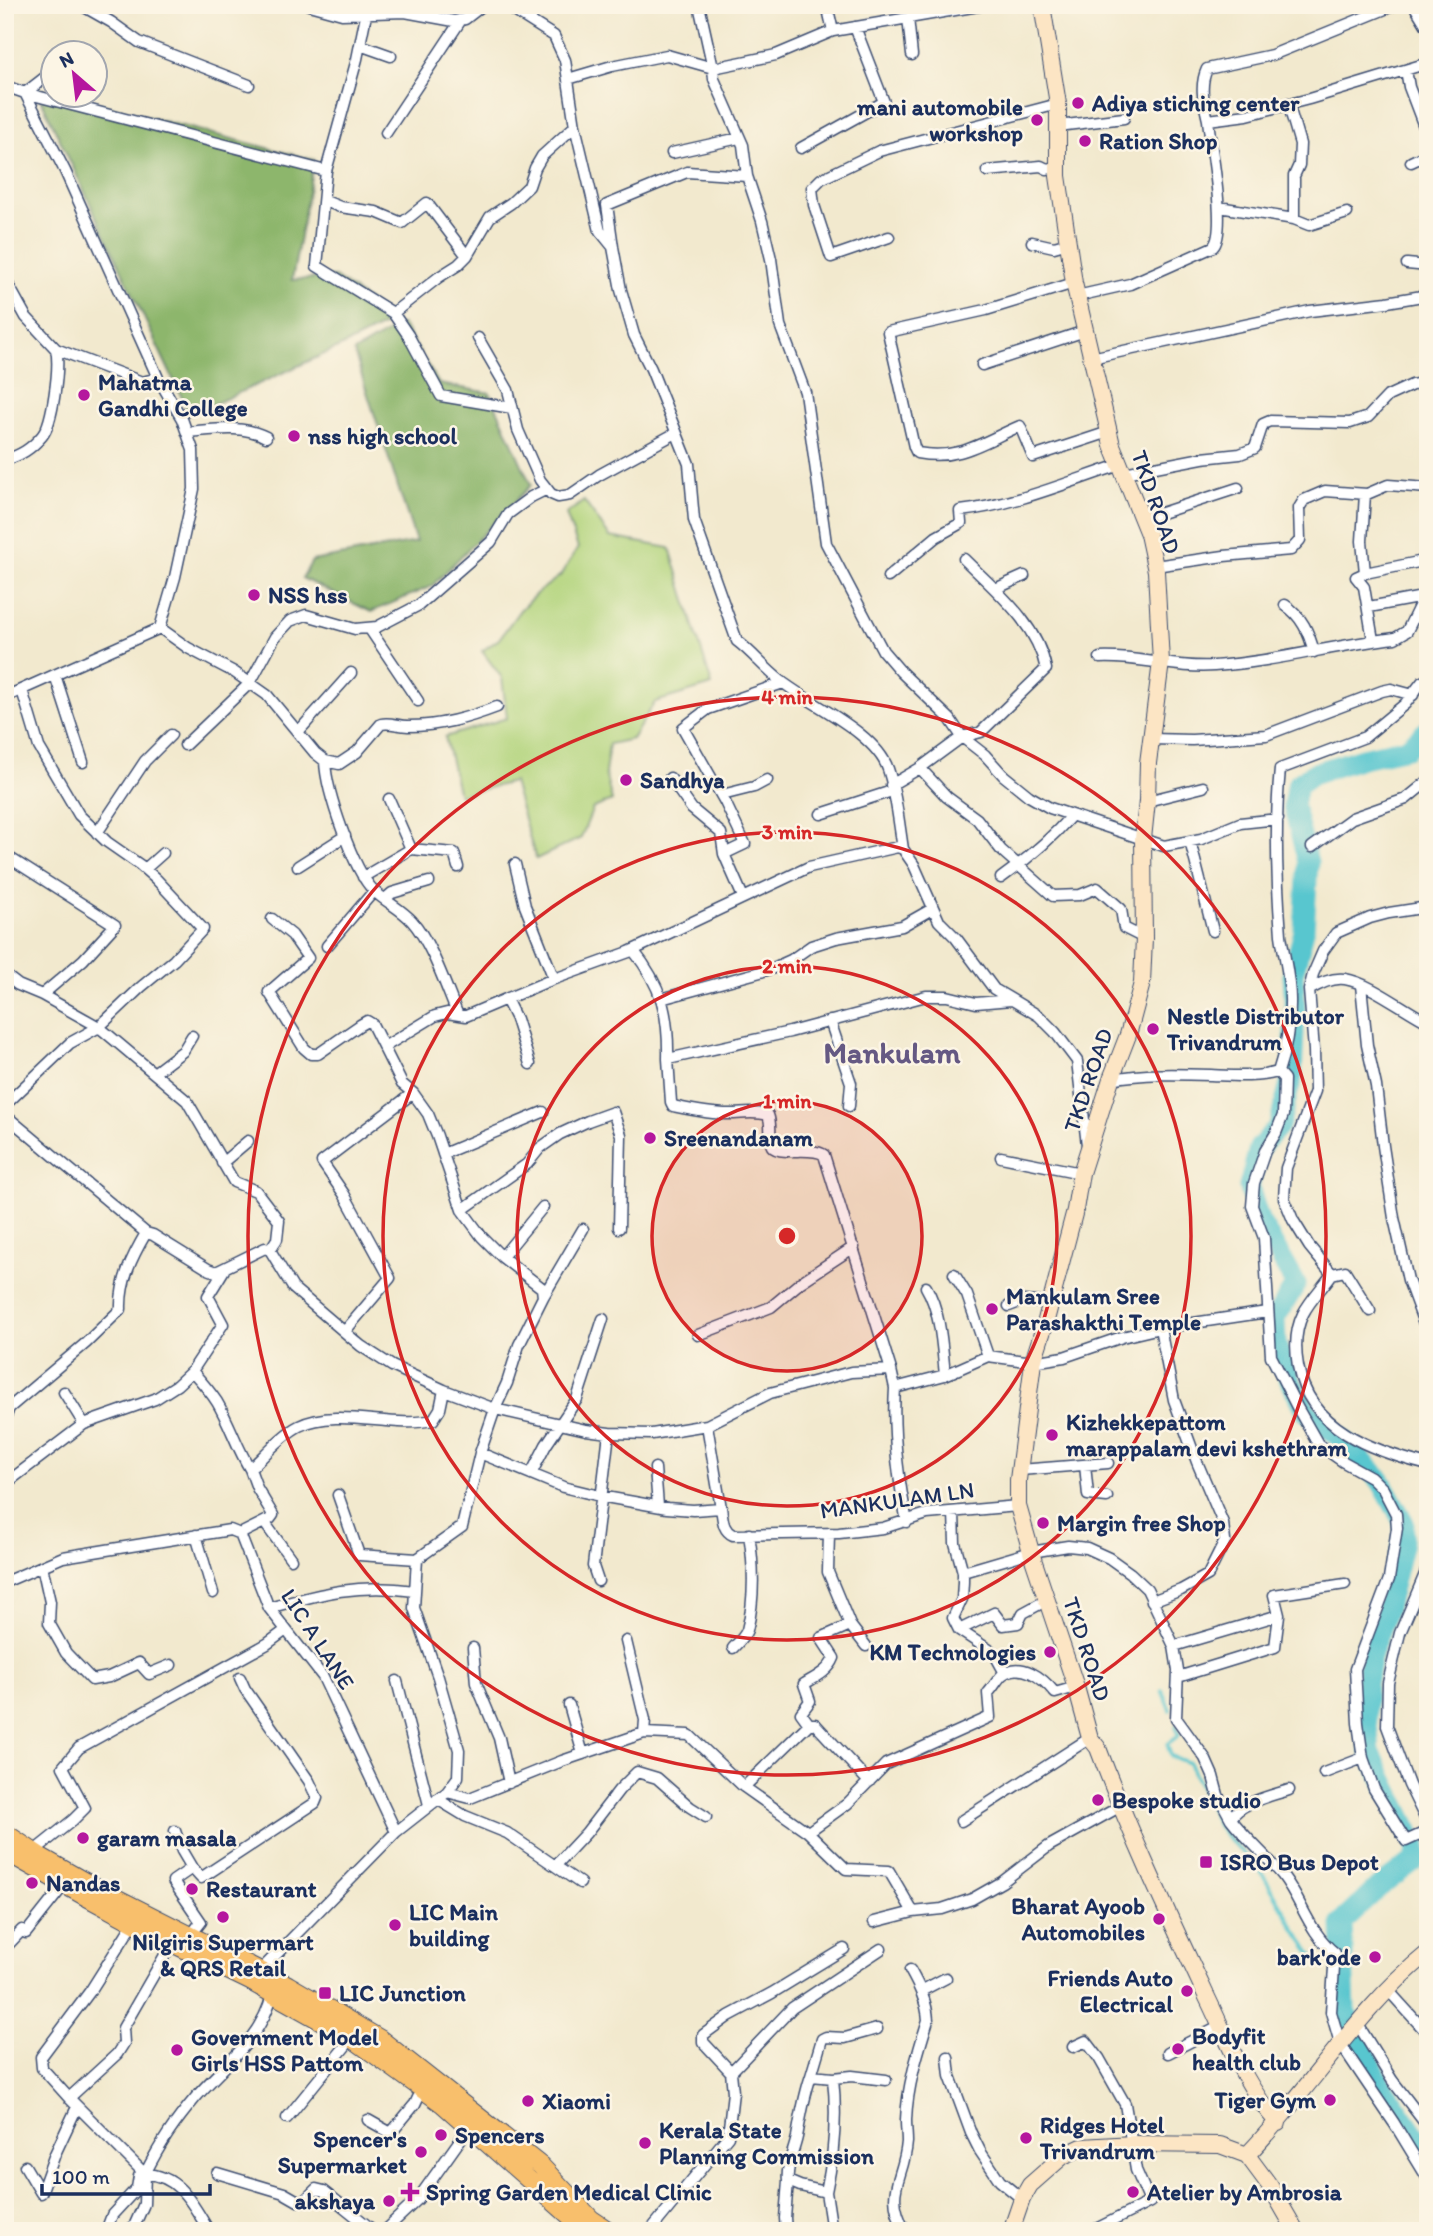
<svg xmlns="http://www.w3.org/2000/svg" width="1433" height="2236" viewBox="0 0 1433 2236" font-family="Itim,sans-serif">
<rect width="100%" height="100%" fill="#fcf5e5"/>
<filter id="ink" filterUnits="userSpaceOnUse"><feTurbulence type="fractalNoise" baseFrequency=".0143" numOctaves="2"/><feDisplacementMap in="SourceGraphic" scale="14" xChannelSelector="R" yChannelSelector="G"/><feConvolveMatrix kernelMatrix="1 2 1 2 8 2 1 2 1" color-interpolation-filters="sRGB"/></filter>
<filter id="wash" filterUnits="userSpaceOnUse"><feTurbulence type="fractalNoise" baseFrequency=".00686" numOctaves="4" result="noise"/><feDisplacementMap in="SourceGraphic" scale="28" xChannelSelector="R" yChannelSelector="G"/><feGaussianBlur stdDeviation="1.57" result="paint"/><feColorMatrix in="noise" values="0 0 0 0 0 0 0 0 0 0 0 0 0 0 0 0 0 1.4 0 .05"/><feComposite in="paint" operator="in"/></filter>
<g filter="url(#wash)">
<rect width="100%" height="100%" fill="#f2e9ce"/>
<path fill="#b2d47d" stroke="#66826e" stroke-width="2" d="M584 501 610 537 670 548 712 685 655 702 632 739 609 744 605 773 612 801 593 808 581 838 536 859 513 782 459 795 445 737 507 718 502 678 482 651 499 639 520 610 537 593 561 575 578 548 566 514Z"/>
<path fill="#8db66c" stroke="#547265" stroke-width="2" d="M35 87 52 92V94L62 95 314 160 292 280 335 277 395 320 353 341 190 415Z
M402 324 439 384 490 393 531 485 432 586 371 612 302 578 312 561 416 542 354 352Z"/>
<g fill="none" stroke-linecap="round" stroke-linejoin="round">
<path stroke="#59c6cf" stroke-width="3.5" d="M1162 1690 1170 1710
M1176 1726 1179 1735 1167 1744 1171 1756 1189 1763 1218 1826 1237 1848 1258 1866 1296 1931 1320 1965"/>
<path stroke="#59c6cf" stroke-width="21" d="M1410 1833 1370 1752 1365 1707 1366 1684 1372 1651 1386 1612 1403 1542 1404 1523 1381 1481 1344 1441 1307 1412 1290 1380 1276 1345 1275 1318 1296 1284 1259 1220 1249 1187 1259 1148 1279 1126 1292 1076 1295 1006 1293 974 1304 931 1308 862 1293 805 1297 785 1312 774 1362 758 1407 748 1428 730
M1416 1845 1417 1852 1414 1861 1378 1888 1342 1922 1345 2012 1381 2084 1428 2154"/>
</g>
</g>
<g filter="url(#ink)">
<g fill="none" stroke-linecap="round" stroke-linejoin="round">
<defs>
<path id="street" d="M81 5 111 22 139 42 249 85
M309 5 342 14 405 12 454 21 465 19 483 5
M505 5 554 36 565 60 575 126 600 231 613 247
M699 5 713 68 714 79 743 145 747 176
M827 5 833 31
M1414 5 1428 28
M526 18 534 5
M908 18 912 55
M360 45 391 56
M1406 70 1409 87 1428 137
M568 79 612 66 667 55 713 68 776 55 833 31 984 5
M5 86 25 93 65 171 158 378 182 419 193 450 194 489 175 577 160 628 5 697
M25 93 326 171 317 266 393 313 408 335 441 396 512 408
M25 93 52 72
M1208 120C1204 103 1199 86 1207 69L1272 55 1395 5
M1058 126 1124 118
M386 133 461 20
M801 148 884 102 855 27
M672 153 739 138
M1411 162 1428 154
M326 171 357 59 366 15
M987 171 1041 166 1047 169 1058 166
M325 201 340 207 376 212 402 223 427 203 467 256
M1219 207 1294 219V176L1299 165 1300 144 1288 103
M1294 219 1309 225 1347 213
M889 237 831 257 814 205 812 188 821 179 879 151 1058 104
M1032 242 1054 247 1068 243
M1407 264 1428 266
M5 279 26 317 56 349
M1074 283 986 310 888 332 914 447 917 453C960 461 982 442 1020 426L1033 457 1109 432
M1077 296 1130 284 1213 247C1228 232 1210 143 1208 120L1247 115 1309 99 1428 63
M393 313 439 277 458 265 467 256 490 217 511 203 529 186 535 168 542 156 575 126
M478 338 508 390 518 430 540 480 551 494 558 497 570 495 599 475 676 433
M1091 358 1310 311 1387 302 1428 295
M982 365 1085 331
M187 432C213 430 242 424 266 437
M5 460C21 455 31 449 42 436 53 423 60 366 56 349L142 382 158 378
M1124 473 1202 458 1240 454 1255 448 1263 424 1270 421 1350 423 1368 417 1388 396 1412 385 1428 382
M1365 494 1362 541 1365 573 1356 577 1364 587 1373 640
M1143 519 1238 488
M1155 566 1224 556 1291 550 1300 540 1299 508 1304 500 1325 491 1367 494 1388 485 1428 488
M1365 573 1428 560
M888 577 936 537 961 523 960 511C1015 505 1068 482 1120 465
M995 589 1024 576
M1285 605C1302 616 1309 633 1314 652
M1369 607 1423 597
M160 628 188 648 234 672 267 695 315 753 325 761 339 764 357 752 381 724C391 722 398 726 408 726 440 726 468 718 497 707
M369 628 418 701
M1100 658C1138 656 1177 669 1214 666 1275 662 1334 645 1395 638L1407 631 1428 588
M55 675 83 762
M298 732 351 673
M1151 739 1192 740 1266 735 1382 691 1391 689 1413 695
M185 745 250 683 275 637 290 621 306 615 355 629 377 627 419 605 491 542 508 514 531 497 547 489
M325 761C326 791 353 870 374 891 386 902 401 909 412 921 431 942 446 987 457 1013
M920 768 947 797 977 819 1001 850 1053 896 1080 895 1097 888 1121 909 1124 928 1144 938
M670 778 692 809 721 833 724 854
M891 785 920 768 962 737 981 732 1046 669C1037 623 996 591 964 559
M722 795 754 787 767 780
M389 799 411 849 454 853 458 867
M1147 801 1203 787
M821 814 892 791
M97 833 145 761 171 735
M1190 841 1213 931
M1312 847 1352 818 1406 799 1428 781
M903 849C899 824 896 792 888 769 875 732 811 705 781 681 765 669 753 653 737 641L694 520 689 464 651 369 634 335 621 290 613 247 607 205 687 172 747 176 762 221 771 259 780 325 805 392 826 543 883 651 901 672 950 719 962 737 985 755 1003 775 1029 796 1050 808 1164 846 1201 839 1240 823 1278 819
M5 855 115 925 83 960 42 995
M515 864 525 906 554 979
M298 866 345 836
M145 869 163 853
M363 877 411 849
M1001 878C1026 860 1051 839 1071 816
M743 897 724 854 745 844 725 802 683 728 708 709 783 683
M385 899 392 893 429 882
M1428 907 1389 913 1370 918 1336 933 1323 951 1313 974 1309 990 1314 1050 1315 1091 1286 1168 1284 1198 1293 1220 1309 1246 1332 1274C1323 1287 1310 1300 1303 1314 1295 1330 1295 1349 1298 1366 1309 1429 1373 1451 1428 1465
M272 919 292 935 308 958 269 992 304 1048 311 1054H318L360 1025 367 1021 372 1024 402 1084 413 1093 428 1114 437 1136 462 1210 482 1237 502 1257 542 1288 543 1297 519 1345 507 1383 495 1409 586 1430 609 1433
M327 946 374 891
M633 950C662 986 669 1014 668 1059L790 1032 926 996H947L976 1003 1011 1000
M5 975 18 985 42 995 99 1027 187 1101 234 1182 256 1191 279 1221 277 1239 270 1250
M1361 985 1367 1045 1376 1086 1383 1146 1394 1218 1408 1280 1428 1334
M1309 990C1319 984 1332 977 1345 979 1370 983 1404 1010 1428 1022
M506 999 516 1019 530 1064
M661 999 771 969 791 960 811 946 836 938 902 926 932 909
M830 1021 851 1083 849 1106
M384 1047 435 1016 447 1013 466 1016 546 982 629 952 809 867 898 847 903 849 914 865 939 921 956 938 994 989 1039 1016 1055 1032 1077 1061 1087 1145
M668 1059 671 1102 673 1106C692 1110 710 1114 729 1114 743 1114 754 1111 768 1115 772 1124 769 1134 771 1144 775 1158 811 1145 824 1155L891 1370
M1278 1072 1284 1079 1283 1115 1276 1133 1265 1151 1254 1183 1252 1206 1264 1238 1271 1356 1297 1407 1318 1444 1342 1461 1371 1477 1383 1489 1396 1514 1397 1528 1389 1579 1355 1669 1358 1723 1363 1758 1374 1789 1406 1841 1428 1831
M154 1073 183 1051 192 1036
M1111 1079C1144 1073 1178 1074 1211 1075 1234 1076 1256 1078 1278 1072 1285 1051 1290 1026 1290 1004 1291 981 1284 957 1281 935 1277 884 1275 820 1280 769L1365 737 1405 704 1422 682 1428 679
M5 1105 70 1043 99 1027 141 987 174 960 203 929 156 879 140 865 107 842 79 815 39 747 22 690
M5 1115 146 1233C132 1257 120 1281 121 1309L86 1343 9 1408 5 1419
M443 1154 543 1112
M1001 1157 1081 1173
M222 1163 248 1141
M462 1210 527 1164 540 1148 560 1134 588 1121 613 1112 621 1135 619 1228
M146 1233 153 1235 208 1269 216 1272 265 1248 270 1250 293 1288 361 1346 392 1366 444 1390 495 1409 480 1453
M502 1257 543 1207
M954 1274 967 1295 988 1356
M1332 1274 1345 1271 1370 1311
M926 1287C941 1312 942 1347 945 1375
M543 1297 583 1229
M1009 1306 1022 1301 1050 1303
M1160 1328 1267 1312
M345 1331 390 1278 344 1194 322 1162 413 1093
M698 1335 771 1307 801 1282 854 1247
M192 1371 223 1324 208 1296 224 1270
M895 1388C892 1434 898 1478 907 1522
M64 1392 84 1424
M707 1425 721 1508
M1085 1465 1088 1495 1107 1497
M655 1468 658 1506
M1020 1470 1108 1463
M531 1474 546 1445 577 1399 603 1319
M5 1484 84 1424 155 1399 177 1385 192 1371C201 1381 210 1391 217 1402 230 1424 237 1448 250 1469 264 1456 283 1434 299 1426 339 1407 391 1429 433 1420L440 1409 444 1390
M338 1495 359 1555 417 1559
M954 1512 955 1543 963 1572V1582L962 1599 953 1618 959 1630 994 1653 1005 1673
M264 1522 291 1559
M829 1533 828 1572 850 1625 866 1646
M240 1534 270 1519 273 1515 257 1488 250 1469
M196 1535 213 1593
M42 1566 50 1602 49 1623 66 1653 92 1680 109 1677 139 1663 149 1674 171 1665
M1428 1567 1400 1633 1388 1683 1387 1726 1409 1785 1428 1824
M963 1572 1031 1552 1068 1546 1087 1548 1109 1558 1130 1573 1147 1589 1174 1646 1178 1671 1176 1718 1205 1758 1213 1776 1218 1795 1231 1819
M598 1581 593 1566 609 1433 652 1434 707 1425 770 1393 851 1372 891 1370 895 1388 945 1375 988 1356 1033 1362 1064 1357 1122 1337 1160 1328 1174 1400 1197 1462 1223 1523 1225 1541 1208 1575 1181 1590 1152 1601
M5 1582 63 1557 230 1530 240 1534 269 1608 323 1677 396 1832
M269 1608C322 1593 359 1583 415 1591
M959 1630 994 1613 1003 1625 1018 1623 1023 1613 1047 1600
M626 1641 645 1720 644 1733
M1174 1646 1279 1615 1274 1595 1345 1584
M473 1648 476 1683 499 1738 509 1783
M733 1648C738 1643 745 1636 747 1630 755 1599 754 1566 749 1534
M1178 1677 1275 1647 1279 1615
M397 1681 429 1805
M569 1705 583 1754
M809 1724 801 1713 810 1701 804 1684C816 1677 829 1671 834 1658L821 1638 850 1625
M1324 1773 1363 1758
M744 1787 809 1724H815L869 1782
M1289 1790C1273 1795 1238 1803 1231 1819 1247 1840 1267 1856 1283 1876 1302 1901 1309 1933 1335 1953L1331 2012 1340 2043 1394 2123 1428 2179
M447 1792 470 1798 562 1761 644 1733 689 1735 744 1787 808 1832 846 1869 889 1871 913 1912 942 1909 972 1899 1002 1882 1049 1846 1121 1806
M437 1799 465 1816 507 1833 580 1883
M961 1821 1090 1738
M175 1831 182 1851 192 1868
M808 1832 847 1804 886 1764 990 1717 988 1693C993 1688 997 1680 1002 1675 1021 1660 1043 1678 1055 1693L1076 1687
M33 1852 73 1820 85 1808 63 1767 79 1748 267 1644 286 1630
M556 1865 586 1833 619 1790 637 1772 657 1778 690 1807 706 1817
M874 1922 913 1912
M190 1936 201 1922 173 1881 192 1868 201 1878 315 1803 317 1798 309 1781 245 1689 240 1678
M172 1943 123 2028 124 2043 117 2054 69 2098 145 2174C160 2144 174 2123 196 2097 224 2065 263 2037 272 1994
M5 1948 22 1930 26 1933 64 1885
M5 1974 8 1978
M257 1974 396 1832 447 1792 458 1777 459 1750 438 1677 414 1608 417 1559 462 1527 480 1453 563 1487 600 1496 667 1508 693 1510 721 1508C723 1518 722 1530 733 1535L839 1533 883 1528 927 1514 1018 1506
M1388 1990 1428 2034
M921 1991 946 1978
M1357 2023 1392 2080 1428 2127
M1073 2047 1086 2041 1099 2058 1125 2104 1136 2170 1150 2202 1096 2229 1097 2231
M1168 2053 1221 2026
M948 2057 950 2076 971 2133 980 2151 1000 2181 1022 2199
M731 2072 792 2008 881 1949
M811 2076 822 2039 826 2037 845 2038 877 2029
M833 2078 852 2076 886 2080
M69 2098 42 2068 41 2057 91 1990 134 1922
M287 2118 352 2038
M368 2120 391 2133 415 2104 422 2089
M25 2166 41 2193 55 2154 77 2107
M217 2173 284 2193 298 2201H304L316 2189 324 2191 374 2231
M788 2181C786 2166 794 2151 797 2137 801 2115 804 2096 811 2076L833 2078C837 2115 834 2155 826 2192
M106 2231 112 2215 137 2188 139 2176
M132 2231 144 2204 145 2174C180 2175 193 2205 209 2231
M384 2231 418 2199 470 2126
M650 2231 728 2136 733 2092 731 2072 703 2042V2035L729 2016 772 1993 844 1949
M786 2231 785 2218 788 2181 800 2186 826 2192 832 2231
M905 2231C883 2190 904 2180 907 2142 907 2135 906 2128 906 2120 907 2087 918 2052 928 2020 927 2002 919 1986 910 1970"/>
<path id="secondary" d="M1042 5 1058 104V176L1074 283 1112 445 1148 534 1156 571 1161 662 1148 763 1147 801 1143 839 1144 938 1142 983 1128 1035 1111 1079 1081 1173 1075 1210 1045 1324 1033 1362 1018 1480V1506L1034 1562 1076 1687 1090 1738 1098 1748C1129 1831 1167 1912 1205 1993 1227 2038 1244 2085 1278 2123
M1247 2155C1310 2090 1357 2010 1428 1953
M1247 2155 1270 2186 1296 2231
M1011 2231 1022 2199 1030 2185 1063 2156 1082 2147 1133 2144 1220 2145 1247 2155"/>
<path id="primary" d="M5 1833 41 1857 92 1886 288 1985 380 2039 541 2166 591 2219 609 2231
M5 1851 83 1895 172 1943 250 1981 352 2038 443 2104 587 2231"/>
</defs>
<use href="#street" stroke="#3b4b6f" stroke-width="13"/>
<use href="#secondary" stroke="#3b4b6f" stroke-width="18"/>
<use href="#primary" stroke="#3b4b6f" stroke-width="20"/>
<use href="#street" stroke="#fff" stroke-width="10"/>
<use href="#secondary" stroke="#fce5c4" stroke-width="16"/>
<use href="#primary" stroke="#f8bf6c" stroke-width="18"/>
</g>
</g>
<circle cx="787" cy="1236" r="135" fill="#d62828" fill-opacity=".12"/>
<g fill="none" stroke="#d62828" stroke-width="3.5">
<circle cx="787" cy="1236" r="135"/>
<circle cx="787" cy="1236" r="270"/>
<circle cx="787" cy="1236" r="404"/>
<circle cx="787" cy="1236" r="539"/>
</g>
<g fill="#b5179e" stroke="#fcf5e5" stroke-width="2.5">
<circle cx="1078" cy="103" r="7"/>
<circle cx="1037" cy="120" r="7"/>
<circle cx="1085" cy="141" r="7"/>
<circle cx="84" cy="395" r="7"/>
<circle cx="294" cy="436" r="7"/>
<circle cx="254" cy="595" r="7"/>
<circle cx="626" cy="780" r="7"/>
<circle cx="1153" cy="1029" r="7"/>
<circle cx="650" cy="1138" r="7"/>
<circle cx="992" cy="1309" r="7"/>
<circle cx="1052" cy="1435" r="7"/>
<circle cx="1043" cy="1523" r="7"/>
<circle cx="1050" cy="1652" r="7"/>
<circle cx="1098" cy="1800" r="7"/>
<circle cx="83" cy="1838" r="7"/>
<rect x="1199" y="1855" width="14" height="14" rx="3.5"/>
<circle cx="32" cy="1883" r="7"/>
<circle cx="192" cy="1889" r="7"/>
<circle cx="223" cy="1917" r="7"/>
<circle cx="1159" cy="1919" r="7"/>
<circle cx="395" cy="1925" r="7"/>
<circle cx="1375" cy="1957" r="7"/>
<circle cx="1187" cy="1991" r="7"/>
<rect x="318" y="1986" width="14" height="14" rx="3.5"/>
<circle cx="1178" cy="2049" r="7"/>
<circle cx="177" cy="2050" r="7"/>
<circle cx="1330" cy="2100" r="7"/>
<circle cx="528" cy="2101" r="7"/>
<circle cx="441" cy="2135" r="7"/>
<circle cx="1026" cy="2138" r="7"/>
<circle cx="645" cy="2143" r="7"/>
<circle cx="421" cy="2152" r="7"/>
<path d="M406.5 2181.5h7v7h7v7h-7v7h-7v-7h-7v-7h7z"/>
<circle cx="1133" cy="2192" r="7"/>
<circle cx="389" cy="2201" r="7"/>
</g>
<g text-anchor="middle" stroke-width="5" stroke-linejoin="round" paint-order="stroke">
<g font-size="23" font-weight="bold" fill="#1b2f5e" stroke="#fcf5e5" text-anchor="start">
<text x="1092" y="111">Adiya stiching center</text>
<text x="1023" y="115" text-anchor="end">mani automobile<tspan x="1023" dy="26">workshop</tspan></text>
<text x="1099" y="149">Ration Shop</text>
<text x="98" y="390">Mahatma<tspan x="98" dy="26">Gandhi College</tspan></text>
<text x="308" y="444">nss high school</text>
<text x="268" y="603">NSS hss</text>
<text x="640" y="788">Sandhya</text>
<text x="1167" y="1024">Nestle Distributor<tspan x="1167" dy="26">Trivandrum</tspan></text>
<text x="664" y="1146">Sreenandanam</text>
<text x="1006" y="1304">Mankulam Sree<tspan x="1006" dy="26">Parashakthi Temple</tspan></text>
<text x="1066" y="1430">Kizhekkepattom<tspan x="1066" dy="26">marappalam devi kshethram</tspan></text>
<text x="1057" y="1531">Margin free Shop</text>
<text x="1036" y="1660" text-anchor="end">KM Technologies</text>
<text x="1112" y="1808">Bespoke studio</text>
<text x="97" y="1846">garam masala</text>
<text x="1220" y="1870">ISRO Bus Depot</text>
<text x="46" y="1891">Nandas</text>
<text x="206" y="1897">Restaurant</text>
<text x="1145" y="1914" text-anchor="end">Bharat Ayoob<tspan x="1145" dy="26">Automobiles</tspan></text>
<text x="409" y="1920">LIC Main<tspan x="409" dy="26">building</tspan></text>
<text x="223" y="1950" text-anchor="middle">Nilgiris Supermart<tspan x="223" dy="26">&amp; QRS Retail</tspan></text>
<text x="1361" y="1965" text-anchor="end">bark'ode</text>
<text x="1173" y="1986" text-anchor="end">Friends Auto<tspan x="1173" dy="26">Electrical</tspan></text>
<text x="339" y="2001">LIC Junction</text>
<text x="1192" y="2044">Bodyfit<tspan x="1192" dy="26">health club</tspan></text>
<text x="191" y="2045">Government Model<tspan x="191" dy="26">Girls HSS Pattom</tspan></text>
<text x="1316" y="2108" text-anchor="end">Tiger Gym</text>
<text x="542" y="2109">Xiaomi</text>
<text x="1040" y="2133">Ridges Hotel<tspan x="1040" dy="26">Trivandrum</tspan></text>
<text x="659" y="2138">Kerala State<tspan x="659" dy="26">Planning Commission</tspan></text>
<text x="455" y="2143">Spencers</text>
<text x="407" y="2147" text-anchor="end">Spencer's<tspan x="407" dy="26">Supermarket</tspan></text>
<text x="426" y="2200">Spring Garden Medical Clinic</text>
<text x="1147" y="2200">Atelier by Ambrosia</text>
<text x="375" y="2209" text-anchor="end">akshaya</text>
</g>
<g font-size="23" fill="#1b2f5e" stroke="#fcf5e5">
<text transform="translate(1156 502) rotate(71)" y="8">TKD ROAD</text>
<text transform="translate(1088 1080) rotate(-71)" y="8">TKD ROAD</text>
<text transform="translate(897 1500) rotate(-8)" y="8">MANKULAM LN</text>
<text transform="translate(318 1639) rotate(57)" y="8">LIC A LANE</text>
<text transform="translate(1087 1649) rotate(72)" y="8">TKD ROAD</text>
</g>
<g font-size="30" font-weight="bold" fill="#655983" stroke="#fcf5e5">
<text x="892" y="1063">Mankulam</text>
</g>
</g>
<circle cx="787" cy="1236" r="10" fill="#d62828" stroke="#fcf5e5" stroke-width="3.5"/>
<g font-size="21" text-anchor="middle" font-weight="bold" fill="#d62828" stroke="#fcf5e5" stroke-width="5" stroke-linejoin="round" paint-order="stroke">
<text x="787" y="704">4 min</text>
<text x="787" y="839">3 min</text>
<text x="787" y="973">2 min</text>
<text x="787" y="1108">1 min</text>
</g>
<rect width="1433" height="2236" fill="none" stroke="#fcf5e5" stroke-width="28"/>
<g transform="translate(74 74) rotate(332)"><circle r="33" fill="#fcf5e5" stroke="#a2a6af" stroke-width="2"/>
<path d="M0-5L12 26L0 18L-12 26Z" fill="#b5179e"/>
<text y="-10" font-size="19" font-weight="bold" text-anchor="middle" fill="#1b2f5e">N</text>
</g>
<path d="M42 2184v10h168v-10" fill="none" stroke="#1b2f5e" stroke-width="3.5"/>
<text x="52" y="2184" font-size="21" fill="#1b2f5e" stroke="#fcf5e5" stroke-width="5" paint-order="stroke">100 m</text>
</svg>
